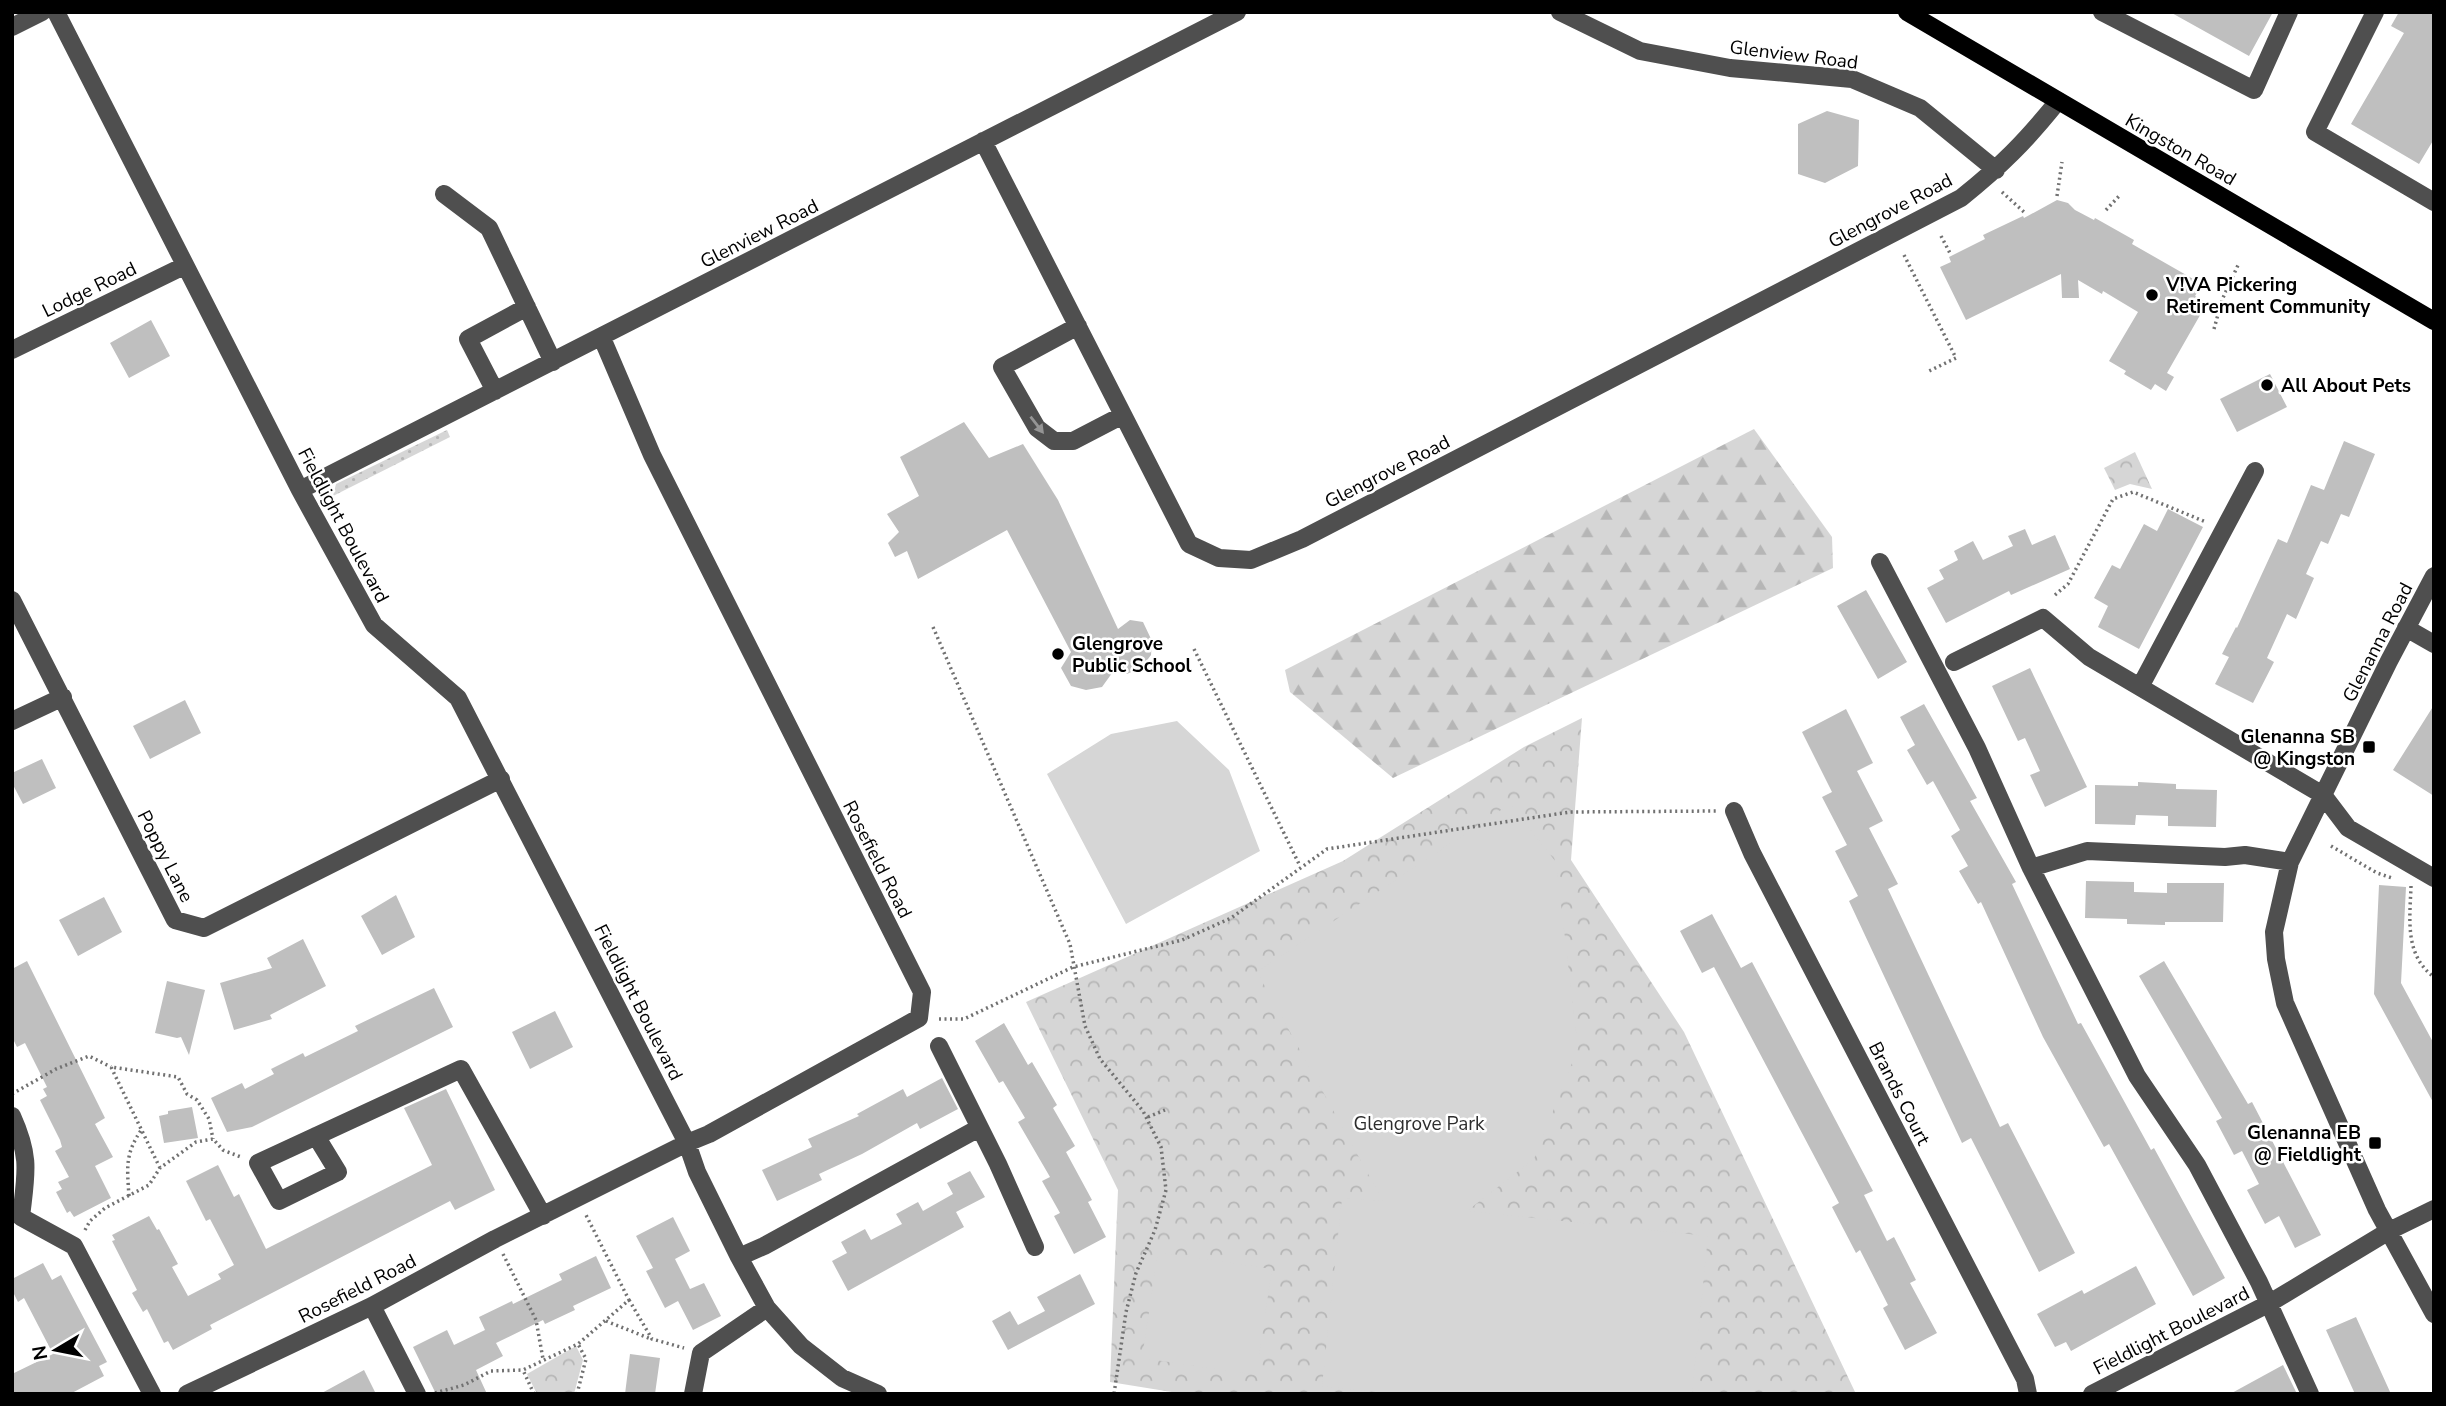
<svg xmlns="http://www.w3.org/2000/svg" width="2446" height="1406" viewBox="0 0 2446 1406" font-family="'Nunito Sans',sans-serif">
<defs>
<pattern id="grass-dots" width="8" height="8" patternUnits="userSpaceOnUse" patternTransform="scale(1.75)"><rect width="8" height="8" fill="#d6d6d6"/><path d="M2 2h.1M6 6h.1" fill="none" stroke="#b6b6b6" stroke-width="1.8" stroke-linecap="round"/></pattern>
<pattern id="forest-firs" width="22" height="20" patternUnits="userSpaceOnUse" patternTransform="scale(1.75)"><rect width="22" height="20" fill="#d6d6d6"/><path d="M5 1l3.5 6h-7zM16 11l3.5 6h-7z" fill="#b6b6b6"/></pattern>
<pattern id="park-crowns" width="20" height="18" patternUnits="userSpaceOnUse" patternTransform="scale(1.75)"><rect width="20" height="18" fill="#d6d6d6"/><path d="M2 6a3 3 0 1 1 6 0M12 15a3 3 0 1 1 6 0" fill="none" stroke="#b6b6b6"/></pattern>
</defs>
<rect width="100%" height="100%" fill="#fff"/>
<path fill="url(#grass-dots)" d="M447 430 450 437 333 496 336 484Z"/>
<path fill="url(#forest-firs)" d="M1754 429 1832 537 1833 568 1393 778 1290 692 1285 670Z"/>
<path fill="url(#park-crowns)" d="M2135 452 2152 489 2130 484 2115 490 2104 468Z
M1582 718 1571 860 1684 1032 1856 1394H1184L1110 1382 1118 1190 1026 1002 1343 861 1524 747Z
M576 1346 583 1360 574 1394H537L527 1374Z"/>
<path fill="#d6d6d6" d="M1177 721 1229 770 1260 851 1126 924 1047 774 1111 734Z
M1510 804 1556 862 1578 1048 1534 1159 1467 1211 1708 1236 1692 1394H1393L1322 1386 1342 1198 1383 1201 1257 972Z
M1158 1252 1272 1269 1256 1375 1142 1358Z"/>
<path fill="#bfbfbf" d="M2170 12H2273L2249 56Z
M2399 12H2434V139L2419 164 2351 124 2404 33 2391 26Z
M1827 111 1859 120 1858 166 1825 183 1798 174V124Z
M2057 200 2068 203 2075 210 2094 220 2095 218 2134 240 2132 244 2202 284 2195 296 2207 303 2167 373 2174 377 2166 391 2155 384 2151 390 2124 374 2126 371 2109 361 2138 312 2103 291 2102 294 2078 280 2079 298H2062L2061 274 1966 320 1940 267 1951 262 1949 257 1985 239 1983 235 2023 216 2024 218Z
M151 320 170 356 129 378 110 343Z
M2270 374 2287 407 2237 432 2220 399Z
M964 422 989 458 1023 444 1058 500 1118 629 1130 620 1143 622 1152 641 1151 655 1142 667 1127 674 1115 669 1102 687 1086 690 1071 686 1061 668 1071 652 1007 530 918 579 907 551 895 557 888 543 899 532 887 514 919 496 900 457Z
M2344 441 2375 454 2349 517 2341 514 2328 544 2321 541 2306 574 2314 578 2296 619 2287 614 2267 658 2274 662 2253 703 2215 684 2229 657 2222 654 2236 627 2237 628 2278 539 2287 543 2311 485 2324 490Z
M2168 509 2203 527 2139 649 2098 627 2108 606 2094 598 2112 565 2120 569 2144 524 2157 531Z
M2025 529 2032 545 2055 535 2070 569 2011 595 2009 591 1946 623 1927 588 1944 579 1939 570 1958 560 1954 551 1973 541 1983 560 2013 546 2008 536Z
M1866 590 1907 662 1878 679 1837 606Z
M2030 668 2087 787 2045 807 2030 775 2040 771 2025 738 2018 741 1992 686Z
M185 700 201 733 150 759 133 726Z
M1924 704 1977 798 1970 801 2016 882 2012 884 2078 1024 2081 1023 2151 1150 2154 1148 2225 1278 2193 1296 2109 1144 2104 1147 2043 1037 1981 902 1978 904 1959 871 1968 866 1951 836 1960 830 1933 781 1927 785 1907 750 1915 745 1900 717Z
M2434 705V796L2393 770Z
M1846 709 1873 763 1857 771 1883 821 1869 828 1898 884 1888 889 2000 1127 2008 1123 2075 1253 2039 1272 1971 1138 1962 1143 1849 901 1858 896 1835 851 1847 845 1822 797 1832 792 1802 732Z
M42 759 56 788 23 804 12 783V773Z
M2138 782 2176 784V789L2217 790 2216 827 2168 826V816L2136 815 2135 825 2095 824V785L2138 786Z
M2086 881 2134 882V892L2167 893V883H2224L2223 922H2165V925L2127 924V919L2085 918Z
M2379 885 2406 887 2401 983 2434 1044V1104L2374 994Z
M396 895 415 937 382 955 361 916Z
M104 897 122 932 78 956 59 920Z
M1712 914 1741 968 1752 962 1873 1191 1864 1195 1887 1241 1894 1237 1916 1280 1910 1283 1937 1333 1905 1350 1883 1308 1888 1305 1860 1250 1856 1253 1832 1207 1839 1203 1714 967 1702 973 1680 931Z
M303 939 326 986 270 1015 272 1019 234 1030 220 983 272 968 267 958Z
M27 961 105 1118 95 1124 113 1157 95 1166 111 1198 74 1217 70 1211 67 1213 56 1192 62 1189 58 1182 69 1177 55 1151 62 1147 60 1140 40 1100 47 1096 43 1089 47 1087 25 1043 17 1047 12 1037V969Z
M2164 961 2248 1104 2252 1102 2321 1235 2295 1248 2279 1216 2265 1224 2247 1190 2259 1184 2242 1151 2234 1155 2216 1121 2222 1118 2139 976Z
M167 981 205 990 189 1055 181 1037 177 1038 155 1033Z
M434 988 453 1027 252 1127 227 1132 211 1098 242 1083 245 1089 274 1074 271 1069 303 1053 305 1057 358 1031 355 1026Z
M555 1011 573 1047 530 1069 512 1032Z
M1004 1023 1028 1065 1032 1062 1057 1105 1053 1108 1075 1146 1066 1152 1092 1200 1088 1202 1106 1237 1074 1254 1054 1216 1060 1213 1042 1181 1050 1177 1018 1122 1025 1118 1003 1081 999 1083 975 1041Z
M942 1078 958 1109 920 1129 917 1123 862 1154 819 1174 822 1180 777 1201 762 1170 812 1147 808 1139 859 1116 857 1114 903 1089 907 1097Z
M446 1089 495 1190 455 1210 450 1201 210 1325 212 1329 173 1350 168 1341 164 1343 147 1309 143 1312 132 1293 137 1290 112 1241 115 1240 112 1235 149 1216 157 1230 159 1229 178 1264 172 1267 188 1296 221 1279 218 1274 234 1265 210 1219 206 1221 186 1181 218 1165 234 1197 239 1194 266 1249 432 1165 404 1108Z
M192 1107 198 1138 164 1143 159 1116 168 1114V1111Z
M970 1171 985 1197 956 1212 964 1227 848 1291 832 1261 847 1253 841 1242 865 1229 871 1240 902 1224 896 1214 918 1202 923 1211 953 1194 947 1183Z
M673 1217 690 1251 675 1259 690 1289 704 1283 721 1316 693 1330 678 1301 665 1308 646 1271 653 1268 636 1236Z
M596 1256 611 1288 573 1306 575 1310 545 1324 543 1320 496 1343 503 1356 476 1370 487 1394H436L413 1347 447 1330 454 1345 485 1330 479 1317 512 1301 513 1304 562 1280 559 1274Z
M43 1263 52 1280 61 1275 107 1362 99 1366 104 1376 70 1394H12V1374L53 1354 24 1298 18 1302 12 1290V1279Z
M2136 1266 2156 1304 2071 1351 2066 1342 2055 1347 2037 1314 2082 1290 2084 1294Z
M1080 1274 1095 1304 1008 1350 992 1321 1010 1311 1018 1325 1045 1311 1037 1297Z
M2356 1317 2391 1394H2355L2326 1330Z
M630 1354 660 1358 655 1394H625Z
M2283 1365 2297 1394H2230Z
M364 1370 376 1394H320Z"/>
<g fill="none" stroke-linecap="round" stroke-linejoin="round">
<path stroke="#717171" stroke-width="3.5" stroke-dasharray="2 3.5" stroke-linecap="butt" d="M2002 192 2024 212
M2057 196 2062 162
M2106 210 2121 194
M1941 236 1951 255
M1904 255 1956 358 1927 372
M2214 329 2222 300 2239 263
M2055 595 2068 584 2113 499 2133 492 2206 522
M933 627 1070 944 1085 1026 1100 1059 1143 1111 1161 1147 1166 1190 1155 1230 1136 1273 1126 1312 1114 1394
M1194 649 1300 866
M2331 846 2377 873 2392 878
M2411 886C2410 918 2404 955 2434 977
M939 1019H964L1073 967 1182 940 1231 918 1327 849 1570 812 1716 811
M12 1094 56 1069 89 1056 111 1067
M1148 1117 1165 1110
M160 1168 111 1067 178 1077 187 1094 197 1100 209 1119 213 1139
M129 1196C127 1167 125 1153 142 1129
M85 1230 90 1221 105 1208 149 1185 160 1168 196 1142 213 1139 223 1150 241 1157
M503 1254 536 1320 543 1359
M629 1300 652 1339 684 1348
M606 1321 651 1339
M435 1393 464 1385 491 1371 523 1370
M534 1394 523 1370 578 1344 629 1300 586 1215
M577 1394 586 1359 578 1344"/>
<path stroke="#4f4f4f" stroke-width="18" d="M56 12 300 490 374 625 458 698 687 1143 697 1172 739 1257 767 1308 801 1346 842 1378 878 1394
M1560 12 1640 51 1730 68 1852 79 1920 108 1996 170
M2102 12 2254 90 2289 12
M2375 12 2315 132 2434 202
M12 27 42 12
M983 141 1189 544 1219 558 1251 560 1302 539 1961 198C2001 166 2026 141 2058 101
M444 194 489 228 553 362
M1078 326 1002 367 1037 428 1054 441H1073L1123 415
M12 350 184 266
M495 391 468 339 527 307
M300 490 1237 12
M1880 562 1977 748 2031 868 2137 1076 2197 1165 2259 1282 2310 1394
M2434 576 2389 661 2290 862 2274 932 2276 959 2285 1003 2377 1210 2434 1314
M12 600 175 920 204 928 501 779
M2406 628 2434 644
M1954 662 2043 618 2089 657 2323 795 2348 828 2434 878
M2140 687 2255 471
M12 721 63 697
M1734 811 1752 853 2025 1379 2028 1394
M2031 868 2087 851 2225 857 2245 855 2290 862
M939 1046 998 1164 1035 1247
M12 1116C31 1158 26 1173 21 1217
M316 1136 338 1172 279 1201 258 1163 461 1069 543 1216
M21 1217 74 1246 152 1394
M739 1257 764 1246 979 1128
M372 1306 417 1394
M187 1394 372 1306 495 1239 687 1143 709 1134 919 1018 922 992 652 455 602 338
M693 1394 701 1353 767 1308
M2092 1394 2268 1304 2389 1231 2434 1209"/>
<path stroke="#000" stroke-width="18" d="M1907 12 2434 321"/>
</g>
<defs><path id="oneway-solid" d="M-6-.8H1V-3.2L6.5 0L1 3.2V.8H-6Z" transform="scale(1.75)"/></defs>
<use fill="#959595" href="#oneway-solid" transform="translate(1037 425) rotate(52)"/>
<g fill="#000" stroke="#fff" stroke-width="2.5">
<circle cx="2152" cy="295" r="7"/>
<circle cx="2267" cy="385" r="7"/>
<circle cx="1058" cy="654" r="7"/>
<rect x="2362" y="740" width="14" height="14" rx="3.5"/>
<rect x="2368" y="1136" width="14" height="14" rx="3.5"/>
</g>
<g text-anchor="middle" stroke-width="5" stroke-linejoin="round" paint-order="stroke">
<g font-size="19" fill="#000" stroke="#fff">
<text transform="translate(1794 54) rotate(7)" y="7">Glenview Road</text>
<text transform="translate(2181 149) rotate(30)" y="7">Kingston Road</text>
<text transform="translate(1890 210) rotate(-28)" y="7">Glengrove Road</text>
<text transform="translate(759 233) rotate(-27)" y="7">Glenview Road</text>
<text transform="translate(89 289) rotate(-26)" y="7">Lodge Road</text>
<text transform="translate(1387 471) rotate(-27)" y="7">Glengrove Road</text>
<text transform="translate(344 525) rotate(62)" y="7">Fieldlight Boulevard</text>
<text transform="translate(2377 642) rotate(-63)" y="7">Glenanna Road</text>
<text transform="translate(166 856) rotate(63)" y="7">Poppy Lane</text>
<text transform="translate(878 859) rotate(63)" y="7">Rosefield Road</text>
<text transform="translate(639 1002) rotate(63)" y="7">Fieldlight Boulevard</text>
<text transform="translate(1900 1093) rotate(63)" y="7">Brands Court</text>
<text transform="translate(357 1288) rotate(-27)" y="7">Rosefield Road</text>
<text transform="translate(2171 1330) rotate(-27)" y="7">Fieldlight Boulevard</text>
</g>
<g font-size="19" font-weight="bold" fill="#000" stroke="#fff" text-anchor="start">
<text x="2166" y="291">V!VA Pickering<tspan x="2166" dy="22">Retirement Community</tspan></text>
<text x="2281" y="392">All About Pets</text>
<text x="1072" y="650">Glengrove<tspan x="1072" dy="22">Public School</tspan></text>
<text x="2355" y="743" text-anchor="end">Glenanna SB<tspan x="2355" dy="22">@ Kingston</tspan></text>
<text x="2361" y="1139" text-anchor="end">Glenanna EB<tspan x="2361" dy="22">@ Fieldlight</tspan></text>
</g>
<g font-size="19" fill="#2d2d2d" stroke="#fff">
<text x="1419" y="1130">Glengrove Park</text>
</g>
</g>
<rect width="2446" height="1406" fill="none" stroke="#000000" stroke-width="28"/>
<g transform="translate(56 1350) rotate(260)" stroke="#ffffff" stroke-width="5" paint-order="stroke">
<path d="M0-5L12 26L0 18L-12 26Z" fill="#000000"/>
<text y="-10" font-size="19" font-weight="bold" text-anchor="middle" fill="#000000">N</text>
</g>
</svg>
